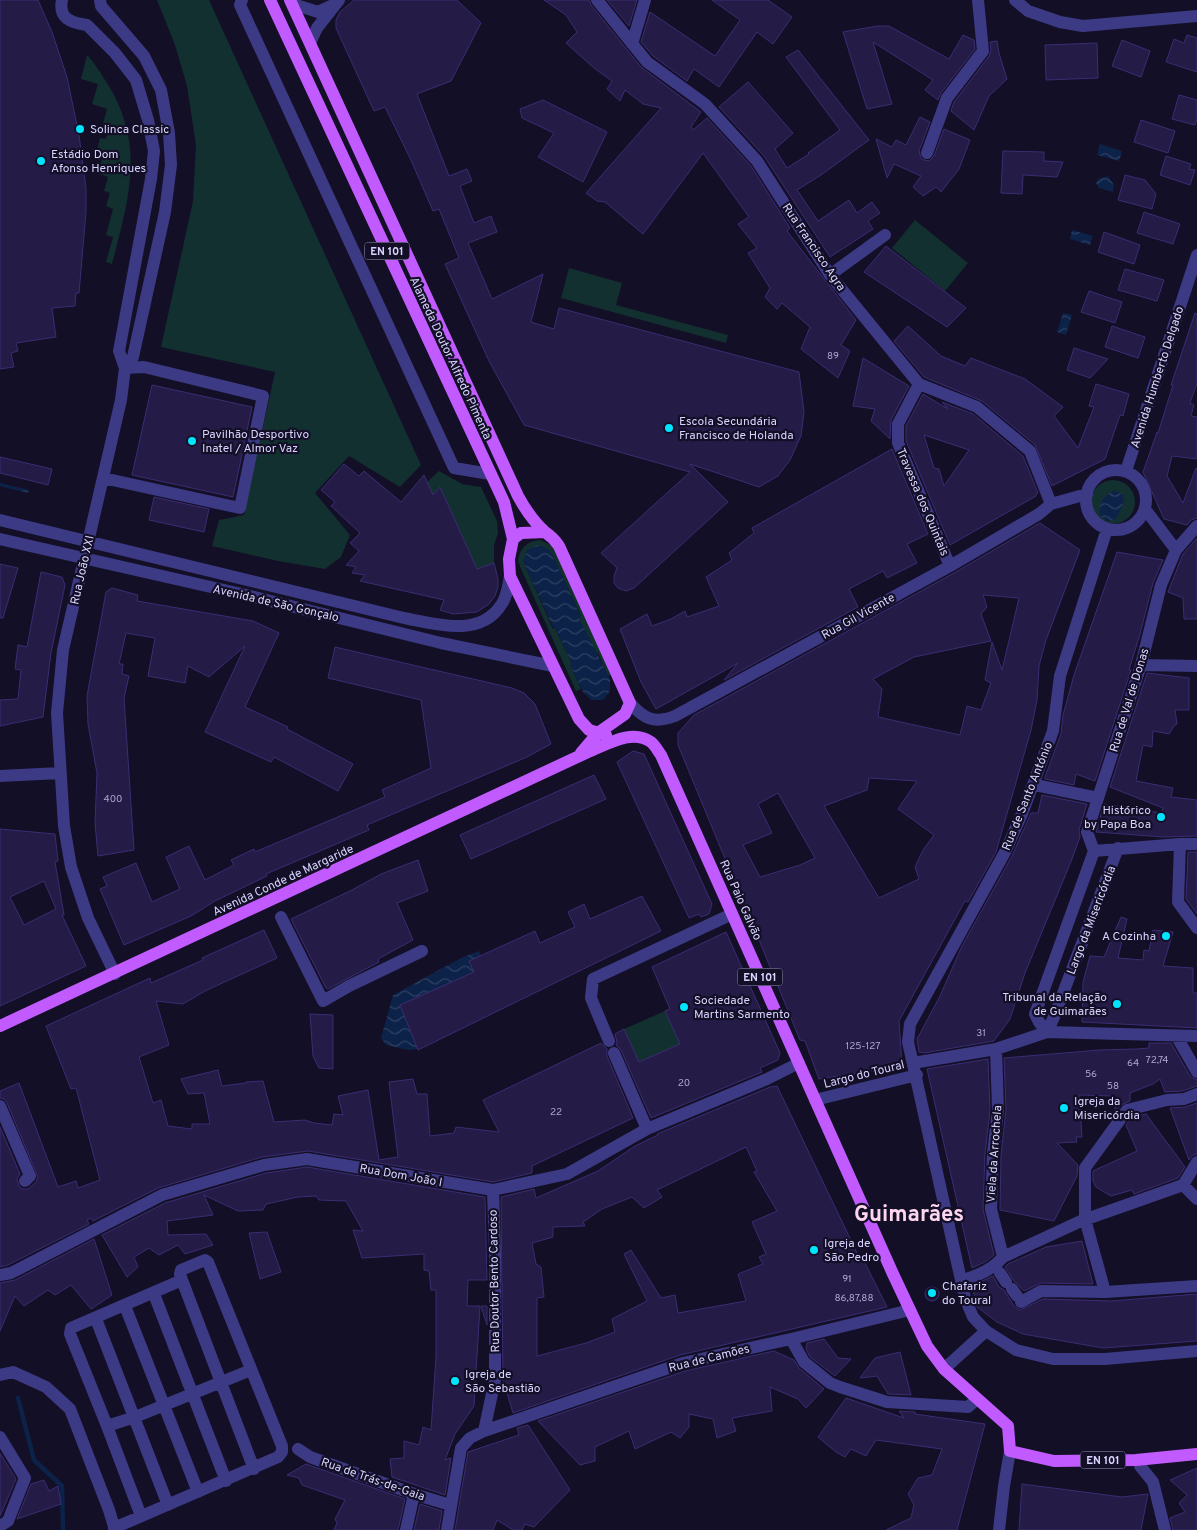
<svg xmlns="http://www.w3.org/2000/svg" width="1197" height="1530" viewBox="0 0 1197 1530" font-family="Overpass,sans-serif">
<defs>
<pattern id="water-waves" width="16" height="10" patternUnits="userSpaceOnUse" patternTransform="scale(1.25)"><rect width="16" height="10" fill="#0c2248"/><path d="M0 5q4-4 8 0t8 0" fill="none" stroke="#2f4163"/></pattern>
</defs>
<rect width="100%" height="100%" fill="#130f26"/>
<path fill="#12302f" d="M157 0H209L421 465 400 487 349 456 315 493 350 535 341 557 325 569 278 561 212 546 219 520 244 515 275 372 161 347 193 201 196 145 187 86 175 45Z
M87 55C95 63 101 74 107 83 146 145 129 198 112 264L106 262 113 237 106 235 113 209 106 206 110 193 104 191 108 177 97 173 104 154 97 151 100 138 106 139 110 125 103 123 107 109 92 104 98 84 81 79Z
M915 220 968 263 945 291 892 248Z
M569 268 622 283 616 305 728 335 726 343 561 298Z
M439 471 462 484 481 487 497 521 498 533 494 545V563L477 569 440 487 433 495 428 484H425Z
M1091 502a22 22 0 1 1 44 0a22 22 0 1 1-44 0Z
M540 540 553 546 613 674 608 676 598 653 596 654 579 618 581 616 552 554 525 566 553 629 555 628 572 664 570 665 581 689 576 691 518 562C519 548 527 541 540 540Z
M665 1011 680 1044 639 1062 624 1029Z"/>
<path fill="url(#water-waves)" d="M1100 144 1122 151 1119 161 1097 155Z
M1108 176 1114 185 1113 192 1099 188 1096 183 1098 179Z
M1072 230 1093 236 1090 245 1070 239Z
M1063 313 1072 315 1066 335 1057 332Z
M0 483 29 490 28 493 0 486Z
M1114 491C1127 493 1124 502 1121 509 1117 517 1117 521 1107 521L1101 517C1096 506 1104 495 1114 491Z
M538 545 548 549 552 554 581 617 579 618 610 679V691L603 700H591L583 692 570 665 572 664 556 629H554L525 566 523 561 527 550Z
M479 951 481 956 474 972 400 1005 418 1049 408 1050 386 1045 381 1038 393 995 463 957Z"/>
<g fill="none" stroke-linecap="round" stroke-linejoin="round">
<path stroke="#0c2248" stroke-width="4.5" d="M18 1398 34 1460 62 1486 63 1530"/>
</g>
<path fill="#241b47" stroke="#3b2d73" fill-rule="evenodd" d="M0 0H38L52 32 67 77 79 135 86 188V212L79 293H76L75 306 52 308 56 337 16 343 18 351 11 353 14 367 0 369Z
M354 0H457L481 23 451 81 417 94 449 176 467 169 472 181 460 186 474 223 491 216 497 232 468 243 492 299 543 274 531 322 554 329 559 308 799 372 804 412 801 436 790 460 778 476 759 487 690 464 728 502 634 588 626 591 618 588 614 583V576L617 568 601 553 690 472 524 425 489 361 445 264 459 258 439 209 433 211 410 158 385 107 374 111 336 28V20L340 12Z
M544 0H589L591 5 641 67 701 112 691 127 693 130 707 118 751 166 790 228 787 231 856 320 841 345 850 351 838 378 801 349 810 327 782 303 777 309 765 297 770 288 748 253 757 248 738 224 749 217 703 153 643 234 605 202 597 201 586 193 661 108 643 104 625 90 620 101 607 89 612 81 594 68 566 43 577 32 566 15Z
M607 0H637L629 26Z
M712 0H768L792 17 773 44 757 32 719 87 694 69 687 81 653 56 641 42 650 12 715 56 740 20Z
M877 26H889L949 59 963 35 974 40 975 49 941 93 938 100 925 90 933 80 873 42 892 104 867 109 843 32Z
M1187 35 1197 38V72L1166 62 1174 39 1184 43Z
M1122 40 1150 51 1141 77 1112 66Z
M997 41 999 53 1007 79 989 96 974 130 951 111 954 102 989 56 991 50 990 42Z
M1097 43 1098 78 1046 80 1045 45Z
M798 50 869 140 821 175 797 190 818 221 849 200 857 213 872 202 880 213 868 221 873 229 830 257 764 156 719 107 748 82 793 133 775 149 787 168 809 154 808 153 840 130 786 57Z
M1179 95 1197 100V119L1195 125 1172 119Z
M543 100 607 132 583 182 538 157 554 133 522 118 520 109Z
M920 117 930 122 919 151 921 158 924 160 929 161 934 156 944 129 970 140 959 169 941 192 936 187 923 196 913 187 921 176 894 164 887 178 876 139 892 147 896 140 906 145Z
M1141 120 1175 131 1168 153 1134 142Z
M1003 151 1044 152V161L1063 162 1057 177 1023 175 1022 194 1001 193Z
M1166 156 1191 164 1189 169 1195 170 1190 185 1160 175Z
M1125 175 1145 180 1156 194 1152 209 1118 200Z
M1144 212 1180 224 1173 244 1137 233Z
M1104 232 1140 245 1134 264 1098 252Z
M886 246 966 308 947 327 864 272Z
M1125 269 1164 280 1157 301 1118 290Z
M1089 291 1122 302 1115 323 1081 312Z
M1195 313 1197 314V383L1190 403 1194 405 1191 416 1197 417V459L1172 456 1167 476 1183 503 1196 468 1197 469V518L1191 520 1187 525 1164 519 1143 472 1157 432 1158 433 1173 385H1171Z
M908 326 941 356 965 366 971 358 1025 379 1063 407 1054 416 1078 448 1094 407 1089 406 1096 384 1129 394 1123 416 1120 415 1105 459 1052 486 1035 445 982 401 924 377 894 341Z
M1112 326 1145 337 1138 358 1105 347Z
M1074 348 1108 359 1090 378 1067 370Z
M863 358 909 386 891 420 890 439 871 421 875 409 853 406Z
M152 385 252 407 233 497 132 475Z
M923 394 948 409 942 402 973 414 1023 456 1038 493 1036 494V496L950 545 906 441V426ZM924 435 969 450 944 486 939 469 934 468Z
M892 449 928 534 907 544 917 563 887 578 883 571 849 589 858 607 724 680 738 663 656 709 641 682 620 629 647 614 652 626 671 619 685 611 687 617 719 606 706 577 732 560 729 553 754 533 752 528Z
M0 457 52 469 48 485 0 473Z
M344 464 359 476 364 471 401 502 424 475 433 495 440 487 477 569 494 563 498 579V587L495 596 489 604 477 612 453 614 440 610 444 600 360 581 365 575 352 573 356 567 346 565 359 551 350 543 360 533 331 506 335 502 321 490Z
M154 497 209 509 204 532 149 520Z
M1040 523 1080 550 1046 640 1039 666 1037 700 1031 730 996 852 968 902 965 901 899 1021 902 1066 819 1079 805 1041 800 1040 757 935 748 919 738 890 678 745V733L694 715 954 573ZM983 595 1019 598 1002 670 992 642 985 680 991 683 981 710 967 706 960 735 878 717 882 689 873 679 914 657 991 641 981 614 987 607ZM869 778 917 781 898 809 934 835 923 850 915 867 919 879 879 898 824 806 867 790ZM778 793 815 858 800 865 760 877 743 845 772 833 758 804Z
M1197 538V619H1184L1183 598 1168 592 1183 554Z
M1117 552 1163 560 1153 583 1140 634 1129 670H1131L1095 781 1076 774 1074 785 1045 779V777L1061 734 1063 715 1074 675Z
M0 564 18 568 3 618H0Z
M41 572 62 577 65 585 51 653 43 717 0 726V700L18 699 21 670 15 669 18 645 27 647Z
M112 588 138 595 137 601 253 621 279 633 245 707 288 727 287 729 353 764 338 791 274 757 271 762 205 732 245 646 209 677 188 666 185 683 148 676 155 638 126 633 119 664H123L122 674 129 676 124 698 134 850 98 856 95 823 97 773 88 724 87 696 106 592Z
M335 647 512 688 524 693 535 704 551 744 527 757 367 825 369 830 266 874 267 876 215 901 191 916 124 945 100 889 107 886 103 877 136 863 152 902 180 889 166 857 189 846 205 880 234 865 231 860 254 849 255 852 385 797 382 790 431 768 421 700 328 678Z
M1147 673 1189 678V710H1175L1177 724 1174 726 1169 734 1153 731 1152 747 1143 745 1136 781 1173 788 1171 797 1197 800V836L1164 837 1096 832 1104 804 1161 813 1163 808 1110 787Z
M633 751 644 754 712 904 709 914 701 917 699 914 689 918 617 762Z
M594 775 606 799 471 859 460 835Z
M1042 795 1087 804 1079 830 1080 837 1072 859 1025 973 1010 1019 994 1041 924 1053 919 1052 917 1039 940 996 962 946 1012 856 1031 813H1038Z
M0 829 55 834 58 861 55 862 64 915H62L86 966 0 1006ZM44 881 56 909 24 925 10 897Z
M1188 852H1197V914L1186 899Z
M418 860 428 891 397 903 413 940 378 959 379 962 328 989 326 988 291 919 352 890 381 874Z
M642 896 661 931 418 1050 400 1005 474 972 469 961 535 931 540 943 575 927 568 912 584 904 590 919Z
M1121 917 1127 919 1118 958 1143 960 1144 950 1149 951 1153 930 1173 932 1163 966 1193 968V993H1197V1028L1082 1022 1083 982 1090 956 1104 957Z
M264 930 277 958 205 991 183 1004 156 1001 169 1045 139 1057 153 1103 161 1100 168 1126 192 1129V1124H210L204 1093 188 1094 181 1079 218 1070 222 1086 246 1083V1082L263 1081 274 1122 305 1120 314 1123 332 1125 334 1114 343 1115 338 1096 368 1090 379 1160 398 1157 389 1082 413 1079 417 1094H427L430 1136 454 1133 456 1127 499 1132 483 1100 601 1043 607 1049V1056L633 1118 532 1166V1173L493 1182 308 1151 262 1157 158 1188 93 1221 91 1218 87 1220 89 1224 8 1265 0 1267V1127L20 1174 17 1179 19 1186 22 1189H28L36 1182 38 1177 7 1103 4 1099 0 1098V1091L19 1083 58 1187 76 1181 78 1188 100 1180 76 1088 71 1089 46 1026 150 978 151 983 203 960 202 958Z
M726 932 780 1053 778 1060 760 1068 762 1072 651 1118 621 1050 616 1045 617 1042 615 1034 624 1029 639 1062 680 1044 665 1011 670 1009 652 967Z
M310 1014 333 1015V1069L319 1068 313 1056Z
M1149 1043H1171L1190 1076 1197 1080V1086L1182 1091 1165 1092 1160 1079 1153 1084 1130 1093V1101L1121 1105 1115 1112V1103H1111V1096L1079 1095 1082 1137H1076L1077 1142 1057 1143 1078 1165 1077 1176 1054 1221 1000 1210 1001 1155 1006 1110 1004 1058 1099 1050 1136 1049 1149 1048Z
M988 1059 990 1110 985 1154 983 1209 994 1255 985 1262 972 1268 927 1069Z
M777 1086 858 1255 862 1257 887 1307 680 1355 513 1413 503 1380 501 1197 534 1189 536 1198 598 1171 635 1146 658 1135 657 1134 770 1087ZM746 1147 757 1171 754 1172 777 1211 752 1222 766 1254 759 1257 763 1264 738 1274 746 1301 678 1313 675 1295 661 1298 631 1250 624 1254 647 1301 612 1319 615 1332 586 1343 537 1356V1298L544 1297 541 1267 536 1264 532 1243 553 1237V1227L585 1226 583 1222 602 1209 632 1197 644 1208 662 1197 657 1190Z
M1197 1103V1154L1193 1155 1189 1160 1170 1108 1185 1107Z
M1146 1114 1185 1167 1178 1178 1134 1194 1132 1190 1111 1196 1096 1187 1093 1181V1171L1137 1151 1126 1125 1132 1117Z
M307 1167 485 1197 487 1280H468L467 1306H480L474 1406 455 1434 445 1460 451 1458 445 1495 392 1477 390 1459 404 1458V1441L419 1445 423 1427 431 1430 436 1357V1290H431L429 1271 424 1270V1254L362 1258 353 1230 363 1231 346 1201 319 1200 316 1196 298 1197 266 1204 263 1210 238 1211 204 1195 213 1215 167 1221 168 1235 206 1234 213 1245 185 1254 178 1245 159 1255 149 1248 134 1257 138 1267 127 1277 102 1235 165 1203 266 1173Z
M267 1232 281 1272 260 1279 249 1233Z
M94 1239 112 1295 91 1309 71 1285 55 1295 48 1290 24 1306 15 1296 0 1331V1283L15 1280Z
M1082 1241 1093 1284 1041 1283 1024 1291 1014 1281 1005 1267 1008 1264 1046 1247Z
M993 1276 999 1287 1004 1290 1014 1306 1020 1310 1043 1299 1111 1301 1197 1294V1341L1103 1348 1023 1334 997 1322 977 1307 973 1290 976 1287V1284Z
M925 1294a7 7 0 1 1 14 0a7 7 0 1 1-14 0Z
M481 1306H487V1325Z
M824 1339 838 1358 851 1359 835 1376 810 1357 806 1349 807 1343Z
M774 1351 794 1360 799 1368 824 1389 806 1408 798 1399 770 1387 772 1411 732 1418 736 1431 717 1438 713 1419 689 1414V1427L680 1438 671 1432 635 1449 629 1431 595 1447V1461L580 1465 538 1421 685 1371Z
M900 1352 911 1395 888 1394 877 1376 860 1378 875 1358Z
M846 1398 904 1418 899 1411 915 1412V1414L985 1424 957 1530H886L911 1518 914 1505 908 1494 918 1478 932 1475 942 1449 876 1440 866 1456 851 1449 845 1457 836 1452 818 1437Z
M528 1425 570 1490 534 1527 525 1524 522 1530H513L497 1520 493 1530H455L468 1452 519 1435 517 1428Z
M0 1453 16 1479 0 1516Z
M306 1464 405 1499 398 1530H334L337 1523 335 1519 345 1500 302 1485 299 1478 287 1475Z
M1197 1468V1530H1173L1170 1518 1185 1512 1179 1503 1187 1495 1170 1480Z
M44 1480 49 1491 58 1486 61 1504 17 1519 31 1484Z
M1022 1484 1122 1497 1148 1494 1141 1530H1019Z
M420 1504 442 1511 439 1530H414Z"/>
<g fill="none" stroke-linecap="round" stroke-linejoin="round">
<path stroke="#3d3a85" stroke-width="12" d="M62 0C58 19 72 23 87 25L115 53 136 80 148 120 154 151 151 179 119 351 125 368 121 400 63 650 57 713 64 826 71 867 88 918 115 974
M100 0 101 6 144 56 161 90 169 133 171 165 165 212 133 357 125 368
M242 0 240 5 454 468 490 474
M597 0 647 62 705 104 757 161 830 275 919 384 977 407 1030 451 1051 504
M1015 0 1028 11 1060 22 1083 26 1197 16
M293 4 318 12 333 5
M310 43 317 28 339 0
M632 44 645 0
M927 153 947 98 983 51 978 0
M830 275 885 235
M919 384 898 424V443L950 566
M1086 500a30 30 0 1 1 60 0a30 30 0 1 1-60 0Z
M1126 471 1197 255
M103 478 240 508 263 396 144 367 125 368
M1145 509 1176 550
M0 520 404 618C435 624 480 638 501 605 507 597 508 586 510 576
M1107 529 1060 676 1053 731 1022 814 1005 852 910 1024 908 1042 965 1298 973 1317 986 1331 1016 1350 1053 1359H1105L1197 1351
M0 539 246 595 441 643 553 666
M1141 665 1197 666
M630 703C644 719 654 724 675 716L950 566 1039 514 1051 504 1087 494
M0 776 60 773
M1040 786 1098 798
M1180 844 1178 902 1197 928
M1094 851 1087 832 1141 665 1161 585 1176 550 1197 526
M1094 851 1180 844H1197
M281 917 323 1001 349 986 422 951
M1047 1032 1054 1017 1118 848
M1047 1032 1039 1022 1035 1014 1094 851
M1177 1037 1197 1072
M609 1041 591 998 593 979 732 914
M996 1049 998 1110 993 1154 991 1209 1003 1257
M614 1053 647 1129
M919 1062 996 1049 1047 1032 1197 1036
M1197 1094 1184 1099 1167 1100 1127 1110 1085 1168V1219L1105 1292 1197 1286
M815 1100 917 1075
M0 1106 30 1176 25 1181
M1183 1185 1197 1162
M1000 1273 1006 1282
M0 1275 11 1273 162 1195 264 1165 307 1159 493 1190 567 1174 647 1129 767 1079 799 1063
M182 1280 254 1469
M961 1281C978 1275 991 1271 1003 1257L1081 1221 1183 1185 1197 1199
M1012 1289 1017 1296
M154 1294 226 1481
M1021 1302 1041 1291 1105 1292
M125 1306 198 1492
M96 1319 168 1505
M791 1339 804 1362 830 1383 840 1387 887 1402 968 1407 977 1399
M944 1369 986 1331
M0 1375 13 1372 46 1387 70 1409 109 1510 115 1530
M107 1426 141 1516
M484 1431 495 1380V1255L493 1190
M0 1437 25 1478 8 1521 0 1526
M298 1449 310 1457 414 1494 450 1505
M1140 1466 1153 1482 1165 1530
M114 1528 278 1457 282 1452V1446L208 1262 205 1260 181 1270 180 1274 182 1280 71 1328 70 1334 107 1426 135 1417 251 1370
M406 1530 414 1494
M447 1530 461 1448 470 1438 484 1431 683 1363 791 1339 910 1310
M999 1530 1004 1486 1010 1451"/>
<path stroke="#c25bff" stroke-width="12" d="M270 0 504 502 513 539 509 559 510 576 579 719 589 730 606 735
M290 0 518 496C525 509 534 522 545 532 551 536 555 540 559 546L630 703 625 714 598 733 581 753
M513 539 521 533 545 532
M0 1026 588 752C606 745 632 728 651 742 655 745 658 751 661 755L893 1274 927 1346 944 1369 1008 1426 1010 1451 1054 1461 1136 1460 1197 1454"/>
</g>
<g fill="#00e5ff" stroke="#130f26" stroke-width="2">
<circle cx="80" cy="129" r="5"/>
<circle cx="41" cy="161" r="5"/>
<circle cx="669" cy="428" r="5"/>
<circle cx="192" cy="441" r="5"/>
<circle cx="1161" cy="817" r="5"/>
<circle cx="1166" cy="936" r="5"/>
<circle cx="1117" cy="1004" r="5"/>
<circle cx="684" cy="1007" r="5"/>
<circle cx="1064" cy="1108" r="5"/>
<circle cx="814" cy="1250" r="5"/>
<circle cx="932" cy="1293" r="5"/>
<circle cx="455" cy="1381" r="5"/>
</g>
<g text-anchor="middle" stroke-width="4.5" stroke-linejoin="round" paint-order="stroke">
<g font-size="10" fill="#aca6d1">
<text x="833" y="359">89</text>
<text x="113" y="802">400</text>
<text x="981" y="1036">31</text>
<text x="863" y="1049">125-127</text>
<text x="1157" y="1063">72,74</text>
<text x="1133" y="1066">64</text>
<text x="1091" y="1077">56</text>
<text x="684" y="1086">20</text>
<text x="1113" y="1089">58</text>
<text x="556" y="1115">22</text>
<text x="847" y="1282">91</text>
<text x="854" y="1301">86,87,88</text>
</g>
<g fill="#130f26" stroke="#9e99be" stroke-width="1">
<rect x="364.5" y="242.5" width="45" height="17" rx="4"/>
<rect x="737.5" y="968.5" width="45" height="17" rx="4"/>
<rect x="1080.5" y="1451.5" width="45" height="17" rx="4"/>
</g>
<g font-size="11" font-weight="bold" fill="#d9d4ff">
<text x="387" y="255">EN 101</text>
<text x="760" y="981">EN 101</text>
<text x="1103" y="1464">EN 101</text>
</g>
<g font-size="12" fill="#d9d4ff" stroke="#130f26" text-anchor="start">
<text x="90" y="133">Solinca Classic</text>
<text x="51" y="158">Estádio Dom<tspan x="51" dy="14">Afonso Henriques</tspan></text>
<text x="679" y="425">Escola Secundária<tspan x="679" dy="14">Francisco de Holanda</tspan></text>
<text x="202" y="438">Pavilhão Desportivo<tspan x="202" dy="14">Inatel / Almor Vaz</tspan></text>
<text x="1151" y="814" text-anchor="end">Histórico<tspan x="1151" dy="14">by Papa Boa</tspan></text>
<text x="1156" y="940" text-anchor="end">A Cozinha</text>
<text x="1107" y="1001" text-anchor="end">Tribunal da Relação<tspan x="1107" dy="14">de Guimarães</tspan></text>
<text x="694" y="1004">Sociedade<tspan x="694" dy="14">Martins Sarmento</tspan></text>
<text x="1074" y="1105">Igreja da<tspan x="1074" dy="14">Misericórdia</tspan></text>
<text x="824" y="1247">Igreja de<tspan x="824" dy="14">São Pedro</tspan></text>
<text x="942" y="1290">Chafariz<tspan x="942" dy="14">do Toural</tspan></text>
<text x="465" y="1378">Igreja de<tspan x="465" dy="14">São Sebastião</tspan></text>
</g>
<g font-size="12" fill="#d9d4ff" stroke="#130f26">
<text transform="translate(814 247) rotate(56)" y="4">Rua Francisco Agra</text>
<text transform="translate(451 358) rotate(65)" y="4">Alameda Doutor Alfredo Pimenta</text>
<text transform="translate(1157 377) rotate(-72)" y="4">Avenida Humberto Delgado</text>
<text transform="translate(923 502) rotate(67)" y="4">Travessa dos Quintais</text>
<text transform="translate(82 570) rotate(-77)" y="4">Rua João XXI</text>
<text transform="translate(276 603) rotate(13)" y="4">Avenida de São Gonçalo</text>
<text transform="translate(858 616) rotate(-29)" y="4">Rua Gil Vicente</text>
<text transform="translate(1129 700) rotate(-73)" y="4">Rua de Val de Donas</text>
<text transform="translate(1027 796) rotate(-68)" y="4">Rua de Santo António</text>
<text transform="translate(283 880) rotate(-25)" y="4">Avenida Conde de Margaride</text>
<text transform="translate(741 900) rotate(66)" y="4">Rua Paio Galvão</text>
<text transform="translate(1091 920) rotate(-69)" y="4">Largo da Misericórdia</text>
<text transform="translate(864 1074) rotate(-14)" y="4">Largo do Toural</text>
<text transform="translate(994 1154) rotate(-86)" y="4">Viela da Arrochela</text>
<text transform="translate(401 1175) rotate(10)" y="4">Rua Dom João I</text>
<text transform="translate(494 1281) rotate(-91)" y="4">Rua Doutor Bento Cardoso</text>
<text transform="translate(709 1358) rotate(-14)" y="4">Rua de Camões</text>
<text transform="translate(373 1479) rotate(19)" y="4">Rua de Trás-de-Gaia</text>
</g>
<g font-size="22" font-weight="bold" fill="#ffd6f0" stroke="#130f26">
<text x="909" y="1221">Guimarães</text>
</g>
</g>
</svg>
